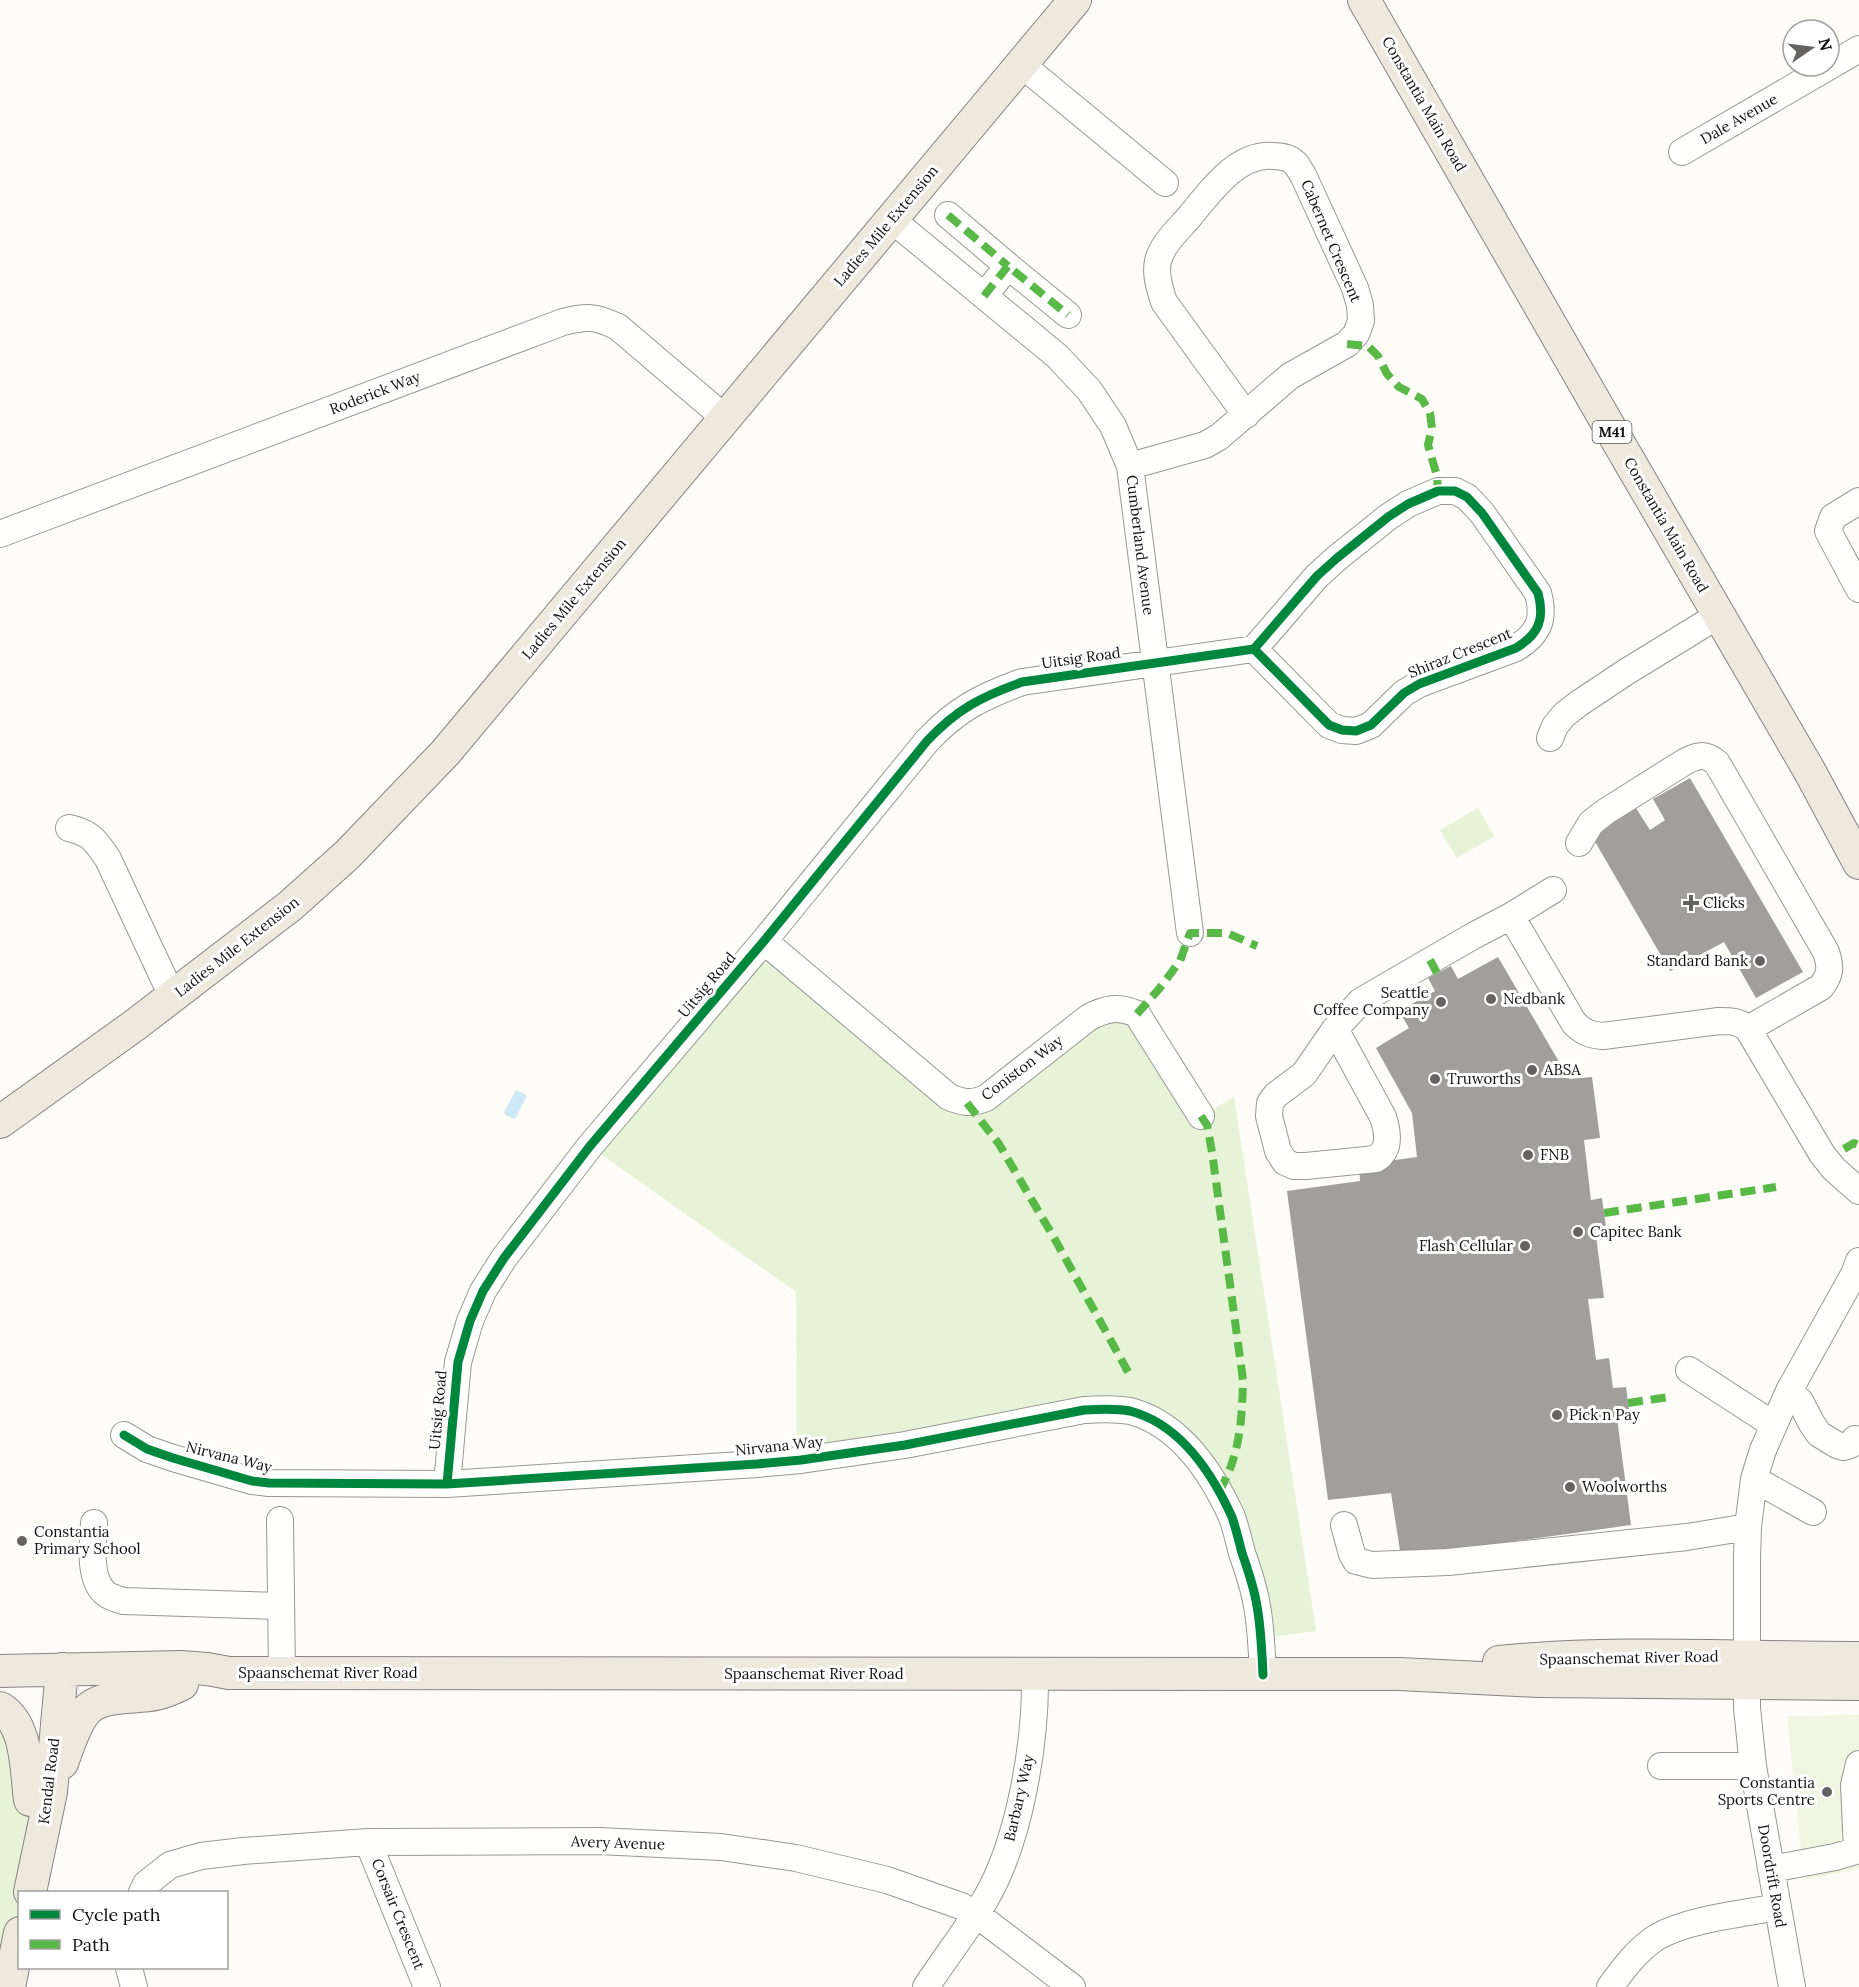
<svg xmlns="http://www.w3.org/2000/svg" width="1859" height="1987" viewBox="0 0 1859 1987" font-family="Lora,serif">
<rect width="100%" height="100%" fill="#fdfcf7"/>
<path fill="#e7f3d7" d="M1478 808 1494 836 1457 858 1440 830Z
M764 941 958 1101 1125 1008 1202 1116 1234 1097 1316 1631 1262 1638 1259 1609 1193 1458 1126 1413 797 1462 796 1292 595 1150Z
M0 1708 30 1800 20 1892 19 1933 0 1987Z"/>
<path fill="#f0f6e1" d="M1859 1715V1869L1804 1880 1787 1716Z"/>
<path fill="#cde8f7" d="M516 1090 526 1095V1097L515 1119 505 1115 504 1112Z"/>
<path fill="#a19f9c" d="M1690 778 1803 972 1756 998 1724 942 1670 971 1590 833 1634 805 1650 830 1665 820 1653 799Z
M1498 957 1569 1079 1592 1077 1600 1138 1584 1140 1591 1200 1602 1198 1606 1227 1595 1228 1604 1298 1588 1299 1596 1360 1609 1358 1613 1388 1626 1387 1630 1417 1617 1418 1631 1525 1401 1557 1391 1493 1328 1500 1287 1191 1360 1181 1359 1165 1417 1157 1412 1113 1376 1048 1409 1028 1399 1011 1435 991 1428 978 1451 966 1458 979Z"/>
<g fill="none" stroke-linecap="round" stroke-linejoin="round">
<defs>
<path id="minor" d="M1021 64 1165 183
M1682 152 1859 49
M948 215 1008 266
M891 219 1057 356 1089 390 1113 426 1130 466 1190 933
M984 296 1008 266 1068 315
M1130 466 1205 445 1219 437 1290 376 1347 344 1356 334 1361 321 1360 305 1355 288 1303 175C1300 171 1298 166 1295 163 1289 157 1281 156 1273 156 1237 153 1211 191 1190 216 1179 229 1162 244 1158 261 1155 275 1160 289 1164 302L1246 415
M1859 501 1833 517 1828 531 1859 589
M0 534 563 322C586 316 596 316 618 327L726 419
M1550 738 1555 726 1564 715 1578 704 1626 672 1719 615
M69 828C91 833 96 841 108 859L172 996
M1579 843 1591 823 1605 812 1686 761C1699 755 1705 753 1717 763L1826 952C1831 967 1831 974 1821 987L1748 1029
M1511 916 1553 890
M764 941 949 1097C963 1103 972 1104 986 1098L1088 1018C1106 1008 1118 1006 1137 1014L1201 1116
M1335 1029 1383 1117C1388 1132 1391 1149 1376 1159L1306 1166H1294L1285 1162 1278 1151 1269 1116 1270 1103 1276 1095 1304 1074 1335 1029 1361 1001 1473 936 1511 916 1574 1023C1583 1032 1590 1035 1603 1036L1719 1021C1731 1021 1739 1021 1748 1029L1822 1154 1834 1169 1859 1191
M1689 1370 1774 1425
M1789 1391 1800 1401 1812 1424 1819 1434 1837 1445 1844 1447 1850 1445 1855 1439
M124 1435 147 1449 173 1458 252 1481 269 1483 447 1484 757 1464 801 1460 905 1445 1084 1410C1099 1409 1115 1408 1130 1411 1180 1424 1212 1473 1232 1517 1236 1529 1239 1541 1242 1553 1248 1570 1254 1587 1257 1606 1261 1628 1262 1652 1263 1675
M1754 1479 1813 1512
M447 1484 458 1362 470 1321 483 1291 504 1258 590 1146 764 941 927 741C957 709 981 697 1022 682L1254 649 1317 576 1337 558 1388 517 1408 504 1438 491H1455L1467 497 1482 513 1538 593C1545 619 1539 634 1516 648L1419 684 1404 693 1371 725 1356 731 1342 730 1329 725 1254 649
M280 1520 282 1673
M94 1523C93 1543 88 1578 105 1593 109 1597 118 1599 123 1601L280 1606
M1344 1525 1352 1554 1356 1561 1372 1565 1448 1562 1687 1537 1748 1527
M1661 1766H1753
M368 1842 427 1987
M1857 1850 1854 1785 1859 1764
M1771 1869 1835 1857 1859 1850
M142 1892 146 1884 170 1865 201 1856 243 1851 368 1842 599 1841 721 1847 796 1858 887 1880 961 1906 976 1914 1072 1987
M129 1968 134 1987
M926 1987C945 1958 967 1930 985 1900 1020 1841 1036 1742 1035 1674
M1610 1987C1623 1969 1638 1949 1657 1937 1689 1919 1741 1914 1778 1907
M1792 1987 1753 1766 1747 1708V1557L1748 1527 1754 1479 1763 1450 1789 1391 1854 1274 1859 1261"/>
<path id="major" d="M1364 0 1610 428 1809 770 1859 863
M0 1122 135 1025 290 906 347 855 445 753 1075 0
M1499 1662C1618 1650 1739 1658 1859 1658
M0 1671 181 1667 207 1669 229 1673 1400 1674 1538 1681 1859 1684
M0 1708C28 1724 26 1771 30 1800
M62 1763C68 1747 74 1726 85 1712 101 1693 134 1699 156 1694 165 1692 174 1688 182 1684
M30 1892 51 1792 62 1669
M9 1987 20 1933"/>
</defs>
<use href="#minor" stroke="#979795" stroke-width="28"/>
<use href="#major" stroke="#858482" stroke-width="34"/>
<use href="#minor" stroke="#fffffe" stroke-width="26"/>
<use href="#major" stroke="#ede9dc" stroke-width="32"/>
<path stroke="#58b947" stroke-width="8" stroke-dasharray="15 8" stroke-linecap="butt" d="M948 215 1008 266
M984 296 1008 266 1068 315
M1347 344 1368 346 1378 356 1387 374 1399 387 1422 399 1430 413 1432 428 1428 445 1437 476 1438 491
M1430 960 1437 973
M1137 1014 1159 989 1180 961 1190 933H1227L1257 946
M967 1103 999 1144 1053 1236 1132 1379
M1201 1116 1207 1125 1212 1152 1243 1380C1242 1421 1240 1455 1219 1492
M1844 1149 1854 1143 1859 1145
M1604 1213 1776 1187
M1628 1403 1669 1397"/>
<defs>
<path id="cycleway" d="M124 1435 147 1449 173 1458 252 1481 269 1483 447 1484 757 1464 801 1460 905 1445 1084 1410C1099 1409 1115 1408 1130 1411 1180 1424 1212 1473 1232 1517 1236 1529 1239 1541 1242 1553 1248 1570 1254 1587 1257 1606 1261 1628 1262 1652 1263 1675
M447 1484 458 1362 470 1321 483 1291 504 1258 590 1146 764 941 927 741C957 709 981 697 1022 682L1254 649 1317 576 1337 558 1388 517 1408 504 1438 491H1455L1467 497 1482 513 1538 593C1545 619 1539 634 1516 648L1419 684 1404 693 1371 725 1356 731 1342 730 1329 725 1254 649"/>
</defs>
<use href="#cycleway" stroke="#fff" stroke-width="13"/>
<use href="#cycleway" stroke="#00873e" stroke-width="9"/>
</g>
<g fill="#646362" stroke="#fff" stroke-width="2">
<path d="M1688 894h6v6h6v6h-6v6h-6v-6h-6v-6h6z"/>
<circle cx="1760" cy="961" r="6"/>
<circle cx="1491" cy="999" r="6"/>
<circle cx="1441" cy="1002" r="6"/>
<circle cx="1532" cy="1070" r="6"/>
<circle cx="1435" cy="1079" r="6"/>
<circle cx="1528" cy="1155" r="6"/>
<circle cx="1578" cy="1232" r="6"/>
<circle cx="1525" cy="1246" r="6"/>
<circle cx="1557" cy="1415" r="6"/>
<circle cx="1570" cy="1487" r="6"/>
<circle cx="22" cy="1541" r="6"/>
<circle cx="1827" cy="1792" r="6"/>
</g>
<g text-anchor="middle" stroke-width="6" stroke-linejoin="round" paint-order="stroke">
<rect fill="#fff" stroke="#585858" stroke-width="1.5" x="1592.5" y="421" width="39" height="22" rx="4.5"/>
<g font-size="14" font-weight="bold" fill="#111">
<text x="1612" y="437">M41</text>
</g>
<g font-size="15" fill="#111" stroke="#fff">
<text transform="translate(1424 104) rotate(60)" y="5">Constantia Main Road</text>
<text transform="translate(1739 119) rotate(-30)" y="5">Dale Avenue</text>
<text transform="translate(886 226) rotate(-50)" y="5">Ladies Mile Extension</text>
<text transform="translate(1331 241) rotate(67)" y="5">Cabernet Crescent</text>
<text transform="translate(375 393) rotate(-21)" y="5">Roderick Way</text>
<text transform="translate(1666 525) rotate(60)" y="5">Constantia Main Road</text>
<text transform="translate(1140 545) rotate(83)" y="5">Cumberland Avenue</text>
<text transform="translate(574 599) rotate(-50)" y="5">Ladies Mile Extension</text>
<text transform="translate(1460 653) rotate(-22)" y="5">Shiraz Crescent</text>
<text transform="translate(1081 658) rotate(-8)" y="5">Uitsig Road</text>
<text transform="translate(237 947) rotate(-38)" y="5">Ladies Mile Extension</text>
<text transform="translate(707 985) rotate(-50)" y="5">Uitsig Road</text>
<text transform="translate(1022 1068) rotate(-37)" y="5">Coniston Way</text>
<text transform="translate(438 1410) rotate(-85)" y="5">Uitsig Road</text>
<text transform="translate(779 1446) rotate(-6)" y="5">Nirvana Way</text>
<text transform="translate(229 1457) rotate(14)" y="5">Nirvana Way</text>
<text transform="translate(1629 1658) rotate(-1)" y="5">Spaanschemat River Road</text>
<text x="328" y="1678">Spaanschemat River Road</text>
<text x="814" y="1679">Spaanschemat River Road</text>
<text transform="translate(49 1781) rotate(-83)" y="5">Kendal Road</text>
<text transform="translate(1019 1798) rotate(-77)" y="5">Barbary Way</text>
<text transform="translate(618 1843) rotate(2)" y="5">Avery Avenue</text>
<text transform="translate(1772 1876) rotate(80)" y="5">Doordrift Road</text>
<text transform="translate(398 1914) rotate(68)" y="5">Corsair Crescent</text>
</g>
<g font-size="15" fill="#111" stroke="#fff" text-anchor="start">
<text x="1703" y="908">Clicks</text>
<text x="1748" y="966" text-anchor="end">Standard Bank</text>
<text x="1429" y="998" text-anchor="end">Seattle<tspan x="1429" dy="17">Coffee Company</tspan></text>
<text x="1503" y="1004">Nedbank</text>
<text x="1544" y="1075">ABSA</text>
<text x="1447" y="1084">Truworths</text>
<text x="1540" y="1160">FNB</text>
<text x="1590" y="1237">Capitec Bank</text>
<text x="1513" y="1251" text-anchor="end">Flash Cellular</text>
<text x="1569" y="1420">Pick n Pay</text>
<text x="1582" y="1492">Woolworths</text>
<text x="34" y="1537">Constantia<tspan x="34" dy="17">Primary School</tspan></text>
<text x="1815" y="1788" text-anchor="end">Constantia<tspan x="1815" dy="17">Sports Centre</tspan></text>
</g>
</g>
<rect x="18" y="1891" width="210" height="78" fill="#ffffff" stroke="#a0a0a0" stroke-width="1.5"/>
<rect x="30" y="1910" width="30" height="9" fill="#00873e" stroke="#a0a0a0" stroke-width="1.5"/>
<text x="72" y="1921" font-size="18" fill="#111111">Cycle path</text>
<rect x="30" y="1940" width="30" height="9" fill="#58b947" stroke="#a0a0a0" stroke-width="1.5"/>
<text x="72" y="1951" font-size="18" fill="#111111">Path</text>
<g transform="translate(1811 48) rotate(76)"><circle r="28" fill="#ffffff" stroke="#a0a0a0" stroke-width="1.5"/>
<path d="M0-4.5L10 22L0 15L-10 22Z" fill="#646362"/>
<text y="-9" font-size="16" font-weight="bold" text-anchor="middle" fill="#111111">N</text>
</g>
</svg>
